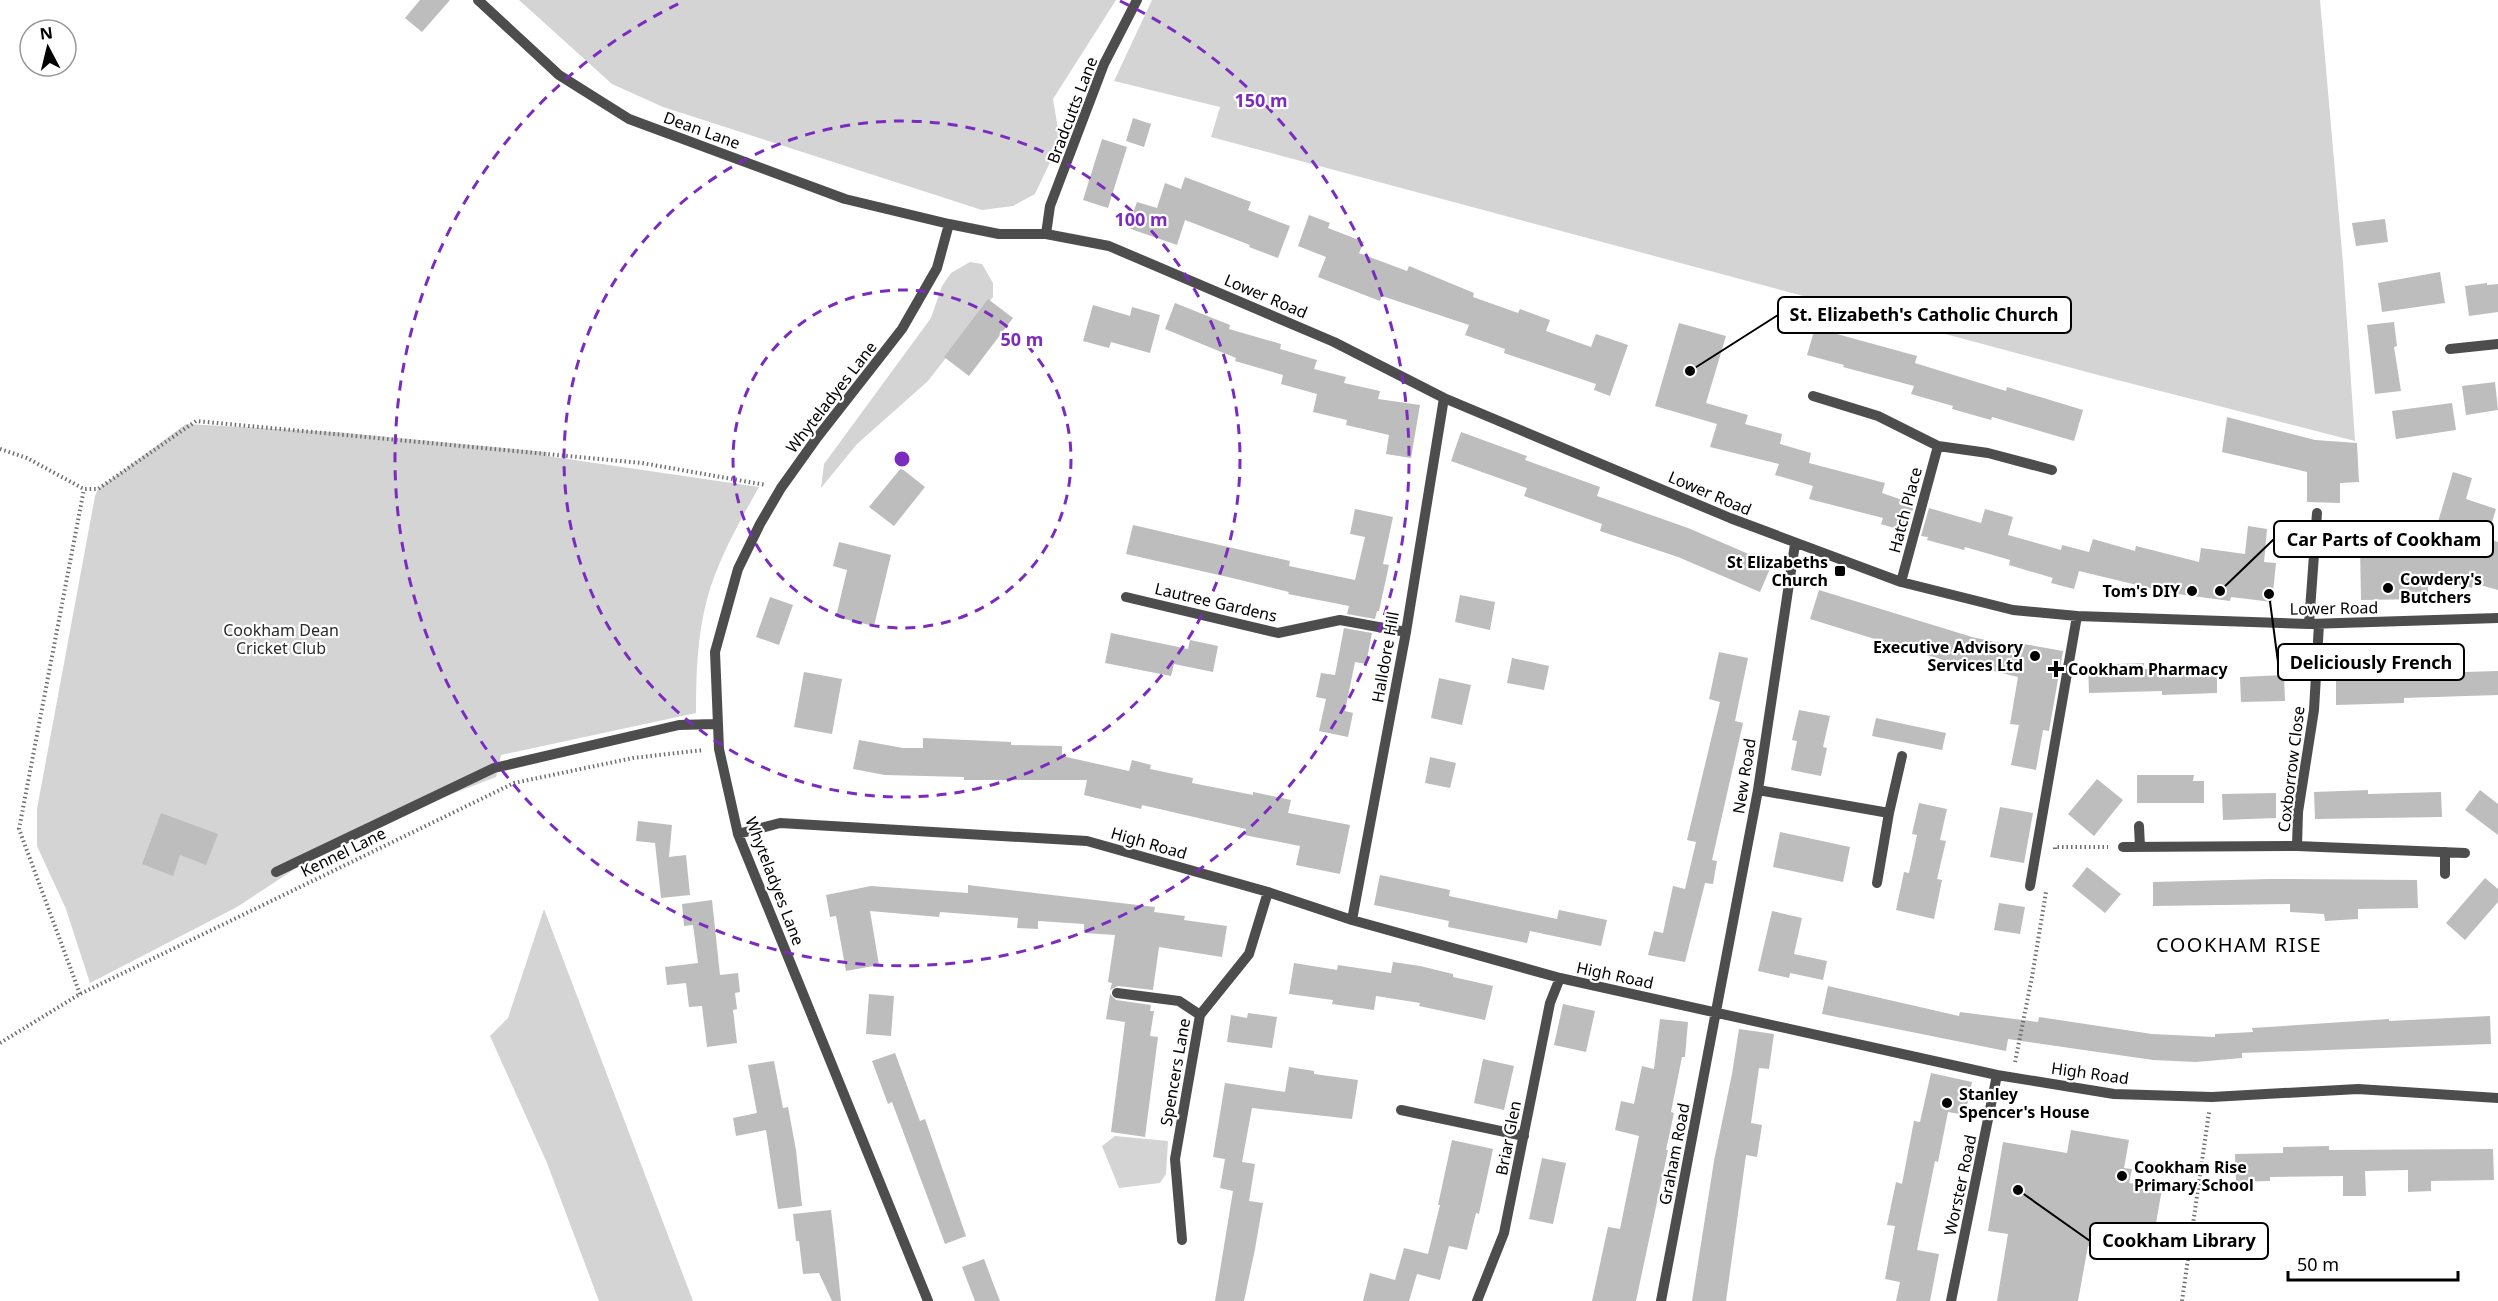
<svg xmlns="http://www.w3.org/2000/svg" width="2498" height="1301" viewBox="0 0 2498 1301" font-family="'Noto Sans',sans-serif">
<rect width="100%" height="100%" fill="#fff"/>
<path fill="#d4d4d4" d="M519 0H1116L1053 99 1060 141 1035 194 1013 206 982 210 663 107 612 84Z
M1152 0H2320L2343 263 2355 441 2098 375 1211 137 1220 107 1114 81Z
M970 262 982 264 993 283V297L928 381 857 444 821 488 824 464 931 318 942 286 951 273Z
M186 424 336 432 547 452V456L759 487C739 523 718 559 707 599 697 637 696 675 696 713L501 755 496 777 413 809 310 859 237 907 90 983 66 909 37 846V809L95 496 98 489Z
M544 909 693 1301H599L547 1163 490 1036 508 1018Z
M1115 1136 1168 1141 1166 1174 1160 1183 1119 1188 1102 1146Z"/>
<path fill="#bdbdbd" d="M420 0H450L422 32 405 18Z
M1133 118 1151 124 1144 147 1126 141Z
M1102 139 1127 147 1108 208 1083 200Z
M1185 177 1251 202 1248 210 1290 226 1278 258 1249 247 1250 245 1185 220 1177 245 1128 228 1137 202 1157 208 1165 183 1181 189Z
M1309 215 1330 223 1328 228 1364 242 1359 253 1407 271 1409 266 1474 293 1473 297 1518 313 1520 309 1550 320 1546 331 1591 347 1596 334 1628 345 1610 396 1594 390 1596 384 1504 353 1505 349 1465 335 1469 325 1382 296 1380 301 1318 277 1326 257 1298 246Z
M2385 219 2388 242 2356 246 2352 223Z
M2440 272 2445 303 2382 312 2378 283Z
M2487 283V285L2498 284V312L2469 316 2465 286Z
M988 299 1013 318 969 376 944 357Z
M1175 303 1230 325 1229 329 1281 344 1280 349 1317 360 1314 369 1346 377 1344 383 1380 391 1378 399 1420 405 1411 458 1386 454 1389 435 1346 425 1347 420 1313 412 1317 394 1281 384 1283 375 1235 361 1236 358 1165 329Z
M1093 305 1130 316 1132 307 1160 315 1150 353 1111 342 1109 348 1083 341Z
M2394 322 2397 346 2394 347 2401 391 2375 394 2367 325Z
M1679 323 1726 336 1706 403 1748 415 1745 424 1782 434 1780 444 1811 453 1809 463 1885 483 1882 493 1914 504 1907 532 1881 524 1883 518 1809 499 1813 486 1775 475 1779 464 1710 447 1717 424 1655 406Z
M1815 328 1917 356 1915 363 1957 376 2006 391 2007 387 2083 410 2074 441 1992 417 1991 420 1952 409 1953 406 1911 394 1914 386 1843 367 1844 365 1807 355Z
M2495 382 2498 410 2466 415 2462 386Z
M2452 403 2456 430 2396 439 2392 411Z
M2227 417 2315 440 2357 443 2359 482 2340 483V503L2307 502V472L2222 452Z
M1461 432 1527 456 1525 460 1600 487 1597 496 1688 528 1772 564 1760 592 1678 557 1600 531 1602 524 1524 496 1527 488 1451 461Z
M901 468 925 487 894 526 869 507Z
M2453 472 2472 478 2466 499 2496 509 2487 538 2498 542V590L2473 583 2472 588 2428 575V599L2361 600 2360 546 2431 545Z
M1929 508 1981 523 1985 509 2013 517 2008 535 2061 550 2062 545 2089 552 2093 539 2135 551 2136 546 2199 562 2201 548 2245 554 2248 526 2267 529 2264 562 2276 563 2272 602 2231 597 2230 601 2170 593 2079 571 2074 589 2051 583 2053 578 2009 565 2010 560 1965 547 1964 550 1927 540 1928 537 1921 536Z
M1355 509 1393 517 1383 564 1389 565 1379 611H1377L1375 619 1347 614 1349 606 1288 594 1289 592 1228 577 1126 554 1133 525 1263 555 1290 561 1289 566 1355 580 1365 537 1350 534Z
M839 542 891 555 874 626 836 617 847 570 833 566Z
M1819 590 1972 637 2023 648 2024 644 2063 651 2049 731 2043 730 2036 770 2011 765 2019 725 2010 724 2018 677 1973 666 1972 669 1810 619Z
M1460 595 1495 602 1490 630 1455 622Z
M770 597 793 605 779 645 756 637Z
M1344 628 1372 633 1366 664 1355 662 1345 711 1353 713 1348 737 1319 731 1326 699 1316 697 1321 673 1335 675Z
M1111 633 1188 649 1190 640 1218 646 1213 672 1174 664 1171 676 1105 663Z
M1719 652 1748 658 1735 721 1743 723 1712 860 1717 861 1713 884 1705 883 1685 962 1648 955 1654 931 1663 933 1673 886 1685 889 1696 842 1687 840 1720 702 1709 699Z
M1512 658 1549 666 1544 690 1507 683Z
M2144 663V669L2217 667V693L2162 695V691L2089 693 2088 665Z
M2465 670V672L2498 671V695L2404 698V703L2336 705V678L2423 675V671Z
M804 672 842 679 832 734 794 727Z
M2284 675 2285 701 2241 702 2240 677Z
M1439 678 1471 685 1462 725 1431 718Z
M1799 710 1830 716 1823 747 1827 748 1821 776 1791 770 1797 741 1792 740Z
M1876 718 1946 733 1942 750 1872 736Z
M923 738 1011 742V745L1062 746V756L1129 771 1132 760 1151 765 1150 769 1193 778 1192 783 1253 795V792L1291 800 1288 813 1350 825 1340 874 1296 865 1300 846 1244 835 1246 829 1142 805 1141 809 1084 795 1087 780H964V777L885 775 853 769 859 740 903 748H923Z
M1430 757 1456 763 1450 788 1425 783Z
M2137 775H2194L2193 781H2204V803H2137Z
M2097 779 2123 800 2094 836 2068 814Z
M2368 790V794L2441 792 2442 817 2315 819 2314 792Z
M2480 790 2498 804V835L2465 810Z
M2276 793V818L2223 820 2222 794Z
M1919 803 1947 809 1940 840 1946 841 1937 879 1942 880 1934 919 1896 910 1904 872 1909 873 1917 835 1912 834Z
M2000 807 2033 813 2024 863 1990 857Z
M161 813 218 834 206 865 180 855 173 876 142 864Z
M638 821 672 825 669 857 686 855 690 895 661 898 655 843 636 841Z
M1780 832 1850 847 1843 882 1773 867Z
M2087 867 2121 894 2105 913 2072 886Z
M1380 875 1450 890 1449 896 1557 919 1559 910 1607 920 1601 946 1530 931 1527 943 1448 927 1449 921 1374 905Z
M2485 878 2498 889V902L2465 940 2446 923Z
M2270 879 2417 880 2418 908 2358 909V919L2325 921 2324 914 2290 912V904L2153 906V882Z
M968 885 1155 907 1154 912 1185 916 1184 920 1227 926 1222 957 1159 947 1153 990 1118 986 1110 990 1112 983 1108 982 1115 935 1084 933V924L1038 921V929L1017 928 1018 918 940 912 939 917 870 911 879 965 846 971 836 916 830 917 826 895 871 886 968 893Z
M712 900 720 975 738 973 740 992 735 993 737 1009 733 1010 737 1043 707 1047 702 1006 689 1007 686 983 667 985 665 967 698 963 693 925 684 926 682 904Z
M1999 903 2025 907 2020 934 1994 930Z
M1772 911 1802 918 1794 954 1827 961 1823 980 1790 973 1789 978 1758 971Z
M1393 962 1420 966 1453 974V977L1493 986 1485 1020 1419 1006 1420 1003 1376 996 1374 1010 1332 1004 1333 1000 1289 994 1294 963 1337 970 1338 965 1391 973Z
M1828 986 1959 1016 1960 1012 2038 1022 2039 1017 2152 1034 2215 1037V1034L2253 1032 2252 1028 2389 1019V1021L2490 1016 2491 1044 2242 1053V1058L2196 1062 2153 1060 2008 1039 2006 1051 1822 1014Z
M869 994 894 996 891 1036 866 1034Z
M1110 994 1116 1000 1151 1005 1150 1011H1154L1150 1036 1158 1037 1145 1137 1111 1132 1125 1022 1106 1019Z
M1563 1004 1595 1011 1586 1052 1554 1045Z
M1248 1013 1277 1017 1272 1048 1227 1042 1231 1015 1247 1018Z
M1660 1019 1688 1022 1685 1057H1682L1671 1112 1674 1113 1666 1150H1668L1636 1301H1592L1608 1227 1620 1229 1639 1136 1615 1130 1621 1101 1634 1104 1642 1066 1654 1069Z
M1739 1029 1774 1034 1769 1069 1759 1068 1751 1123 1762 1125 1757 1157 1746 1155 1726 1301H1692L1714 1161 1732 1074Z
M895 1053 920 1121 925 1119 966 1236 945 1244 892 1102 888 1104 872 1061Z
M1483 1059 1514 1066 1504 1110 1474 1103Z
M774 1061 783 1108 788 1107 796 1150 802 1206 778 1209 766 1130 736 1136 733 1118 757 1113 748 1065Z
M1289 1067 1314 1071V1074L1358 1080 1352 1119 1252 1108 1242 1162 1255 1164 1249 1201 1263 1203 1255 1249 1244 1301H1215L1233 1191 1220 1188 1225 1159 1213 1157 1225 1083 1285 1092Z
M1931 1073 1972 1082 1965 1115 1948 1112 1938 1162 1935 1161 1917 1250 1939 1254 1930 1301H1896L1900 1282 1885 1279 1895 1226 1887 1225 1896 1182 1902 1184 1914 1121 1920 1122Z
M2071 1130 2129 1140 2124 1168 2132 1169 2129 1183 2162 1189 2150 1257 2088 1246 2078 1301H1997L2008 1234 1988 1231 2003 1142 2067 1153Z
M1452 1140 1493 1149 1479 1214 1476 1213 1467 1250 1449 1246 1440 1280 1417 1274 1409 1301H1363L1370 1273 1395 1280 1404 1248 1428 1254 1440 1205H1438Z
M2329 1146V1150L2493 1149 2494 1180 2431 1181V1191L2408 1192V1170L2365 1171 2366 1196H2343V1176L2270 1177V1181L2236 1182 2235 1154 2283 1153V1147Z
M1542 1158 1566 1163 1553 1224 1529 1219Z
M831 1210 835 1244 841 1301H832L819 1273 803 1274 799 1241H796L793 1214Z
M984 1259 993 1283 1000 1301H975L962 1267Z"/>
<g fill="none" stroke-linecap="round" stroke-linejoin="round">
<path stroke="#6f6f6f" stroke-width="4" stroke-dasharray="1.5 3" stroke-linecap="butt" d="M0 449 27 458 84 489H98L196 421 642 463 766 485
M2055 849V847H2108
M80 994 19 829 84 489
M0 1043 80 994 514 783 633 758 703 750
M2015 1062 2032 977 2046 892
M2182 1301 2209 1112"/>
<path stroke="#4d4d4d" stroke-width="10" d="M478 0 559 75 629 119 845 199 949 224 999 234H1046L1109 246 1334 342 1444 398 1730 518 1901 582 2013 610 2077 616 2309 624 2498 618
M1046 234 1050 206 1104 64 1137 0
M2450 349 2498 344
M1813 396 1878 416 1938 446 1988 453 2052 470
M1901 582 1938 446
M1126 597 1278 633 1340 620 1406 632
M2309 624 2317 513
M1758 790 1889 813
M2139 826 2140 847
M738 834 780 823 1087 841 1268 892 1352 920 1560 978 1997 1075 2114 1094 2212 1097 2358 1089 2498 1098
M2297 846 2298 812 2314 710 2319 624
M2123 847 2297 846 2465 853
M2445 852V874
M276 872 494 768 679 725 716 724
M1877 883 1889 813 1902 756
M2030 886 2077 616
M1352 920 1406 632 1444 398
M1117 993 1179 1001 1200 1015
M1401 1110 1524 1136
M1182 1240 1175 1159 1200 1015 1249 954 1268 892
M928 1301 738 834 719 749 715 652 738 569 760 524 781 488 816 439 902 329 937 268 949 224
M1477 1301 1504 1233 1550 1003 1560 978
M1661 1301 1758 790 1795 544
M1951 1301 1997 1075"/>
</g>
<g fill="none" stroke="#7b2cbf" stroke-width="3" stroke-dasharray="10 8">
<circle cx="902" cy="459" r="169"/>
<circle cx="902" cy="459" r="338"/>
<path d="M1120 1A507 507 0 1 1 684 1"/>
</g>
<g fill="#000" stroke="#fff" stroke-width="2">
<rect x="1834" y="565" width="12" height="12" rx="3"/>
<circle cx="2388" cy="588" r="6"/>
<circle cx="2192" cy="591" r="6"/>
<circle cx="2035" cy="656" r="6"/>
<path d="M2053 660h6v6h6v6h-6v6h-6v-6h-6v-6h6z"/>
<circle cx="1947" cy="1103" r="6"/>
<circle cx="2122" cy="1176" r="6"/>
</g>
<g text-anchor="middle" stroke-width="4.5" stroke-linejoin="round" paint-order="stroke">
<g font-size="16" fill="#000" stroke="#fff">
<text transform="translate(1072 110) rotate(-69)" y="6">Bradcutts Lane</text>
<text transform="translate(702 130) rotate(20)" y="6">Dean Lane</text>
<text transform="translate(1266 296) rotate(23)" y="6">Lower Road</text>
<text transform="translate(831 397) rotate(-52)" y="6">Whyteladyes Lane</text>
<text transform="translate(1710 493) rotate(23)" y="6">Lower Road</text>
<text transform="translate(1905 510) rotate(-75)" y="6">Hatch Place</text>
<text transform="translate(1216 602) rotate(13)" y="6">Lautree Gardens</text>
<text transform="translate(2334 608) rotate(-1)" y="6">Lower Road</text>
<text transform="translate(1385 657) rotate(-80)" y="6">Halldore Hill</text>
<text transform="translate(2291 769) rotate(-83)" y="6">Coxborrow Close</text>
<text transform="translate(1744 776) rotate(-81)" y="6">New Road</text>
<text transform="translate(1149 843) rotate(16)" y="6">High Road</text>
<text transform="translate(343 852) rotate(-26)" y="6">Kennel Lane</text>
<text transform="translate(775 881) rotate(69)" y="6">Whyteladyes Lane</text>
<text transform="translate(1615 975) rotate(12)" y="6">High Road</text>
<text transform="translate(1175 1072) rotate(-80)" y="6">Spencers Lane</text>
<text transform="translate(2090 1073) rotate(8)" y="6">High Road</text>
<text transform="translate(1508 1138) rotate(-79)" y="6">Briar Glen</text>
<text transform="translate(1674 1154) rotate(-79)" y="6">Graham Road</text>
<text transform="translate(1960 1185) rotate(-78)" y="6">Worster Road</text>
</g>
<g font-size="16" font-weight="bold" fill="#000" stroke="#fff" text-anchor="start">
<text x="1828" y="568" text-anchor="end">St Elizabeths<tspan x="1828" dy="18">Church</tspan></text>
<text x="2400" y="585">Cowdery's<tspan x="2400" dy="18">Butchers</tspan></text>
<text x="2180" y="597" text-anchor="end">Tom's DIY</text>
<text x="2023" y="653" text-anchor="end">Executive Advisory<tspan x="2023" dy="18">Services Ltd</tspan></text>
<text x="2068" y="675">Cookham Pharmacy</text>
<text x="1959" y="1100">Stanley<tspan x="1959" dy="18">Spencer's House</tspan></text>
<text x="2134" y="1173">Cookham Rise<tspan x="2134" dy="18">Primary School</tspan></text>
</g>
<g font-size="16" fill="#2b2b2b" stroke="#fff">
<text x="281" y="636">Cookham Dean<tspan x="281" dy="18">Cricket Club</tspan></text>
</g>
<g font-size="20" letter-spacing="1.5" fill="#000" stroke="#fff">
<text x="2239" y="952">COOKHAM RISE</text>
</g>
</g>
<circle cx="902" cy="459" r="9" fill="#7b2cbf" stroke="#fff" stroke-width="3"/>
<g font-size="18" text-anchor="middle" font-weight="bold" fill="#7b2cbf" stroke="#fff" stroke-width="4.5" stroke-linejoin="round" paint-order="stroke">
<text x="1261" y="107">150 m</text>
<text x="1141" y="226">100 m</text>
<text x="1022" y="346">50 m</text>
</g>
<path fill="none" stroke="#000" stroke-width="2" d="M1690 371L1778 315M2220 591L2274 539M2269 594L2278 662M2018 1190L2090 1241"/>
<g fill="#000" stroke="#fff" stroke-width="2">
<circle cx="1690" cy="371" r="6"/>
<circle cx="2220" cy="591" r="6"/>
<circle cx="2269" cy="594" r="6"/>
<circle cx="2018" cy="1190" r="6"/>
</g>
<g fill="#fff" stroke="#000" stroke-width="2">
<rect x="1778" y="297" width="293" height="36" rx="6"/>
<rect x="2274" y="521" width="219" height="36" rx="6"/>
<rect x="2278" y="644" width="186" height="36" rx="6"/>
<rect x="2090" y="1223" width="178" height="36" rx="6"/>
</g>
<g font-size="18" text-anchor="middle" font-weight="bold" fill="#000">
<text x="1924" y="321">St. Elizabeth's Catholic Church</text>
<text x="2384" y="546">Car Parts of Cookham</text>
<text x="2371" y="669">Deliciously French</text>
<text x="2179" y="1247">Cookham Library</text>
</g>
<g transform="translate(48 48) rotate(353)"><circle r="28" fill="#ffffff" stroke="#999999" stroke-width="1.5"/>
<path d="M0-4.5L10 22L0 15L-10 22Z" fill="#000000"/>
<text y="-9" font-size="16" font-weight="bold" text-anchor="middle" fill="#000000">N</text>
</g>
<path d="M2288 1271v9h170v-9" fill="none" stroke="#000000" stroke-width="3"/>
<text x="2297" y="1271" font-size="18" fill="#000000" stroke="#ffffff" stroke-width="4.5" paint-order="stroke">50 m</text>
</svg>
